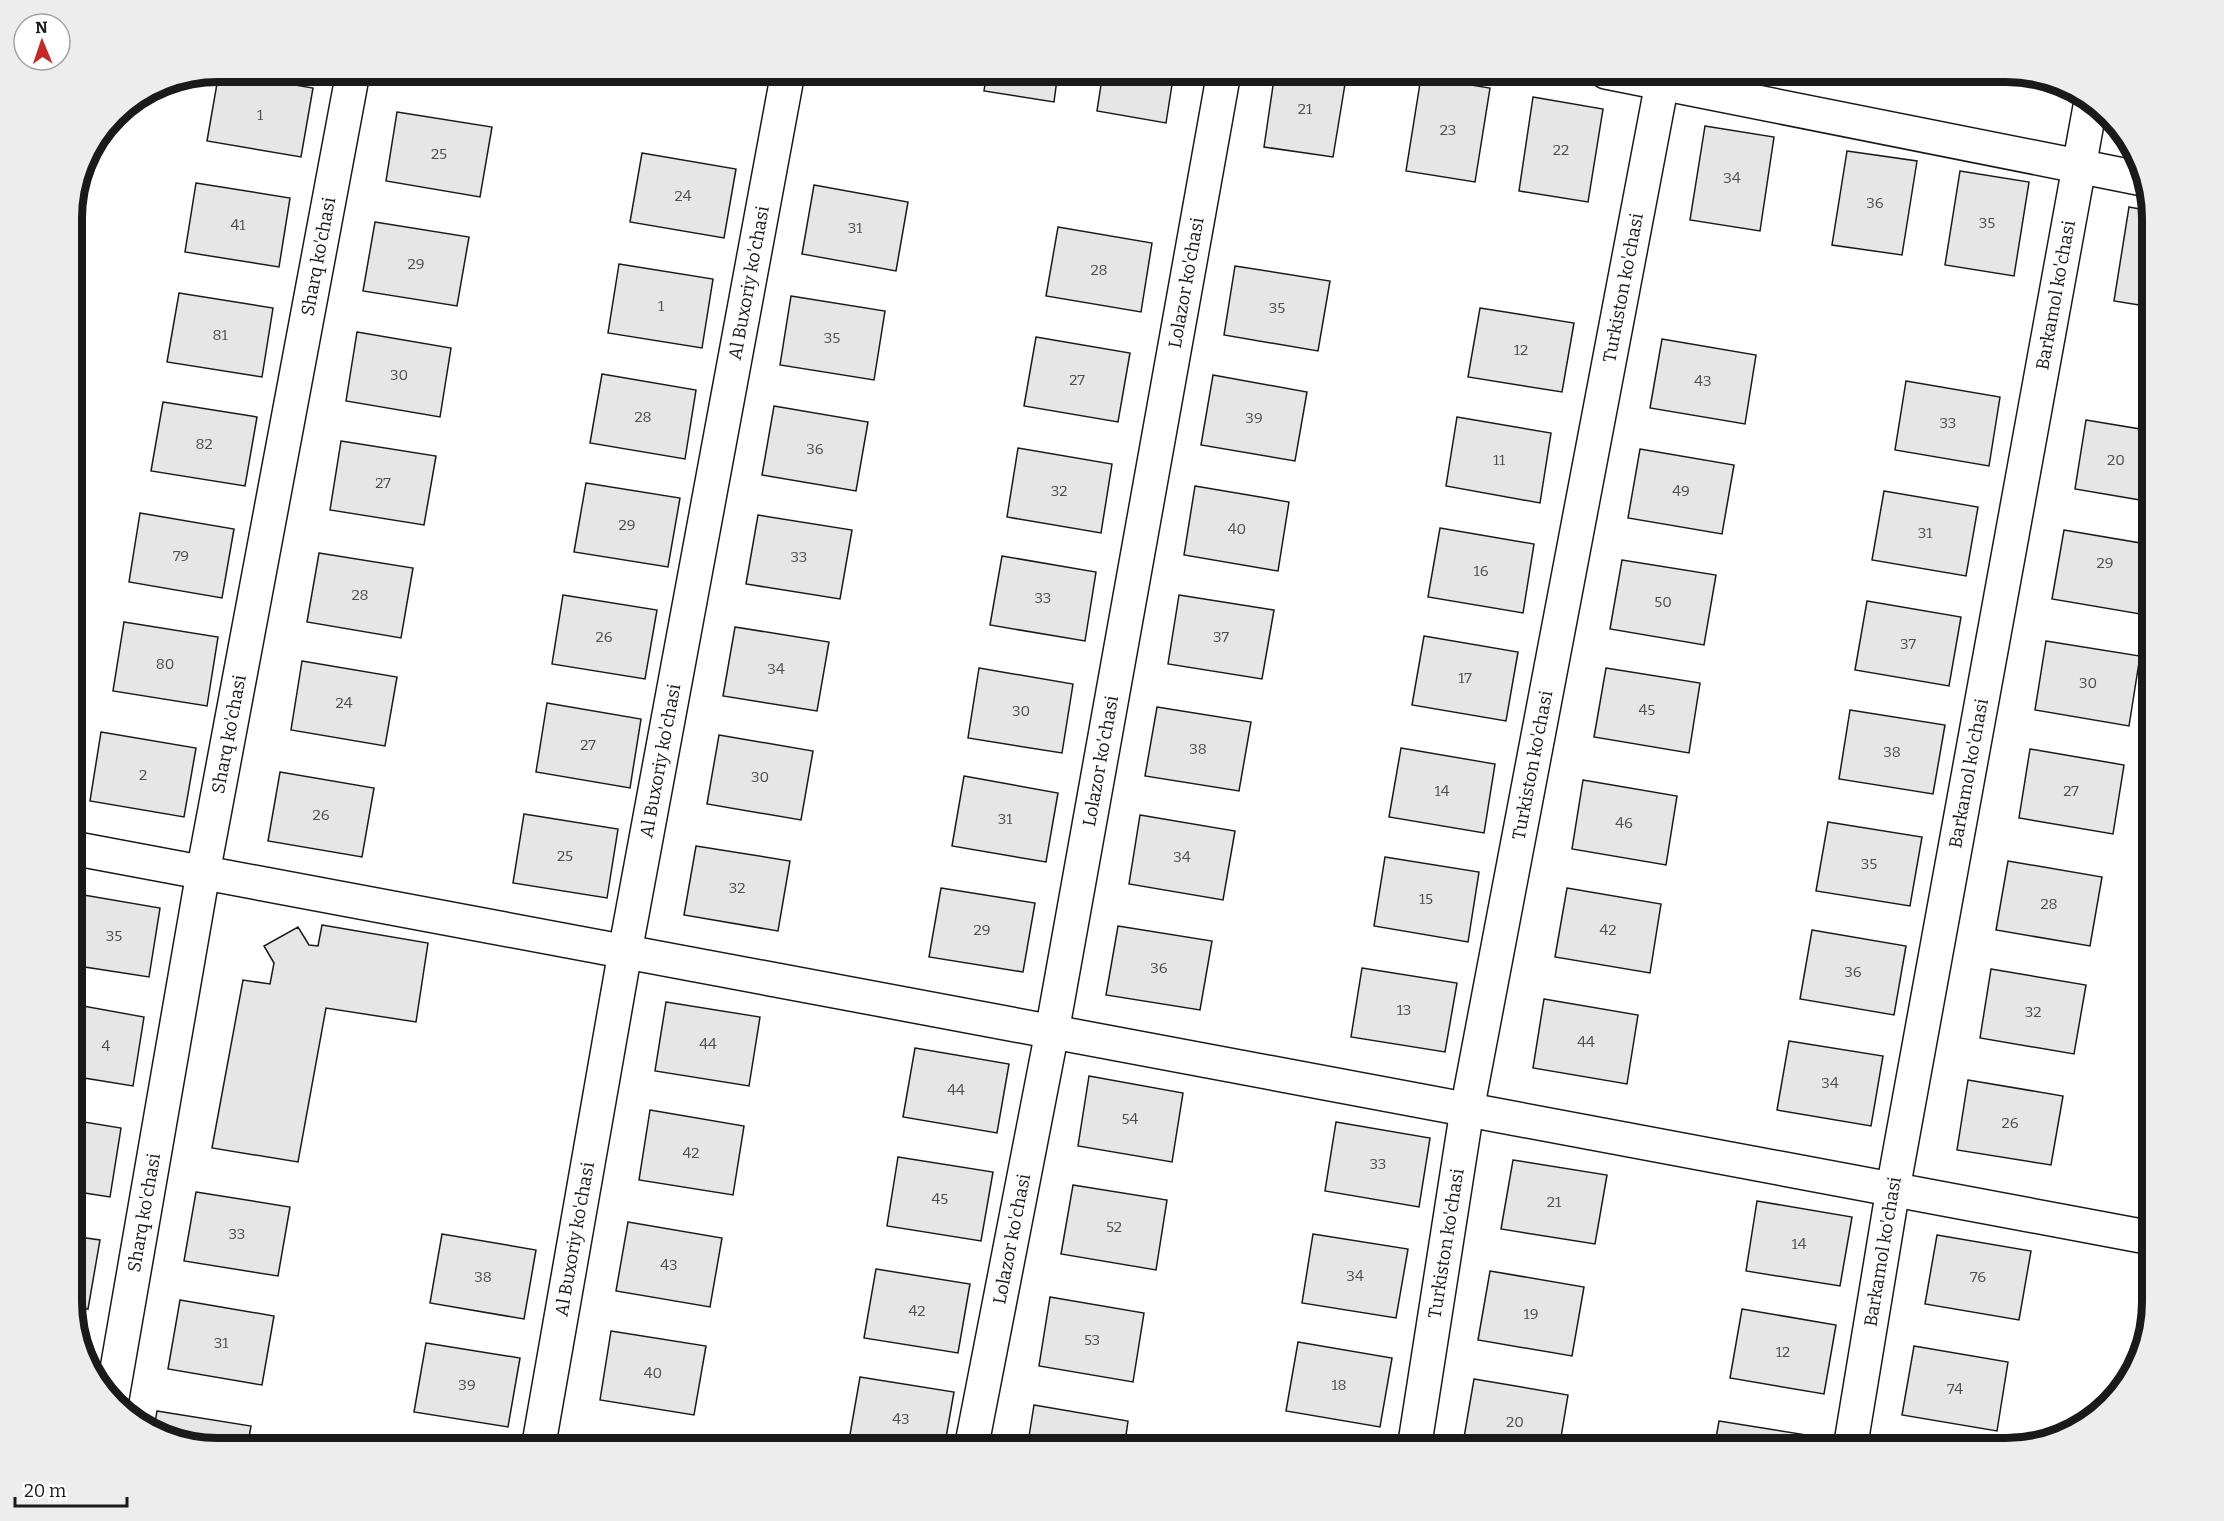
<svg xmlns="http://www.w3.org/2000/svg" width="2224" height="1521" viewBox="0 0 2224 1521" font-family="Bitter,serif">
<rect width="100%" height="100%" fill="#fff"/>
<path fill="#e6e6e6" stroke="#1a1a1a" stroke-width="1.5" d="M219 72 313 88 301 157 207 141Z
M877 72H912L911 77Z
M987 72H1058L1054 102 984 91Z
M1103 72H1174L1166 123 1097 111Z
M1275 72H1347L1333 157 1264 147Z
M1421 77 1490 88 1475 182 1406 171Z
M1533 97 1603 109 1588 202 1519 191Z
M397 112 492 127 480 197 386 181Z
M1705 126 1774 137 1760 231 1690 220Z
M1847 151 1917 161 1902 255 1832 245Z
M642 153 736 169 724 238 630 222Z
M1960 171 2029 182 2014 276 1945 265Z
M196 183 290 198 279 267 185 252Z
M814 185 908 202 896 271 802 254Z
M2129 207 2150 211 2152 218V307L2114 301Z
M375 222 469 237 457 306 363 291Z
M1058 227 1152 243 1141 312 1046 296Z
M619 264 713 279 702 348 608 333Z
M1235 266 1330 281 1318 351 1224 335Z
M179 293 273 308 262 377 167 362Z
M791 296 885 311 874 380 780 365Z
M1480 308 1574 323 1562 392 1468 377Z
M357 332 451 348 440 417 346 401Z
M1036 337 1130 353 1118 422 1024 406Z
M1662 339 1756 355 1745 424 1650 408Z
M602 374 696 390 685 459 590 443Z
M1213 375 1307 392 1295 461 1201 445Z
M1906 381 2000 397 1989 466 1895 450Z
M163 402 257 417 245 486 151 471Z
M774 406 868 422 856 491 762 475Z
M1457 417 1551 433 1540 503 1446 486Z
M2086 420 2152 431V502L2075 489Z
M341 441 436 456 424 525 330 510Z
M1018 448 1112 464 1101 533 1007 517Z
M1640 449 1734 465 1722 534 1628 518Z
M586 483 680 498 668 567 574 552Z
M1195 486 1289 502 1278 571 1184 555Z
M1884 491 1978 507 1966 576 1872 560Z
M140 513 234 529 222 598 129 582Z
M758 515 852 530 840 599 746 584Z
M1440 528 1534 544 1523 613 1428 597Z
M2064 530 2152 545V580L2146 615 2052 599Z
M319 553 413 568 401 638 307 622Z
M1002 556 1096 572 1085 641 990 625Z
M1622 560 1716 575 1704 645 1610 629Z
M563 595 657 610 645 679 552 664Z
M1179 595 1274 610 1262 679 1168 664Z
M1867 601 1961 617 1949 686 1855 670Z
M124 622 218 637 207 706 113 691Z
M735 627 829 642 817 711 723 696Z
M1424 636 1518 652 1506 721 1412 705Z
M2046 641 2140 656 2129 726 2035 710Z
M302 661 397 677 385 746 291 730Z
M979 668 1073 684 1062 753 968 738Z
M1606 668 1700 683 1689 753 1594 737Z
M547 703 641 719 630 788 536 772Z
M1157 707 1251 722 1239 791 1145 776Z
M1850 710 1945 725 1933 794 1839 779Z
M101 732 196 748 184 817 90 801Z
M719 735 813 751 801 820 707 804Z
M1401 748 1495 764 1484 833 1389 817Z
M2030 749 2124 765 2113 834 2019 818Z
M280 772 374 788 362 857 268 841Z
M964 776 1058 793 1046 862 952 846Z
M1583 780 1677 796 1666 865 1572 849Z
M524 814 618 829 607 898 513 883Z
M1140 815 1235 831 1223 900 1129 884Z
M1828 822 1922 837 1910 906 1816 891Z
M696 846 790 861 778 931 684 915Z
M1385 857 1479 872 1468 942 1374 926Z
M2008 861 2102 877 2090 946 1996 930Z
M941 888 1035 903 1023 972 929 957Z
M1567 888 1661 904 1650 973 1555 957Z
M72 893 160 908 149 977 72 965Z
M322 925 428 943 416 1022 326 1008 298 1162 212 1148 243 980 270 984 274 963 264 946 298 927 309 945 318 946Z
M1118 926 1212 941 1200 1010 1106 995Z
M1812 930 1906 946 1894 1015 1800 999Z
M1362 968 1457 983 1445 1052 1351 1037Z
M1991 969 2086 985 2074 1054 1980 1038Z
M1544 999 1638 1015 1627 1084 1533 1068Z
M666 1002 760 1017 749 1086 655 1071Z
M72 1004 144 1017 133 1086 72 1076Z
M1789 1041 1883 1056 1871 1126 1777 1110Z
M915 1048 1009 1064 997 1133 903 1117Z
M1089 1076 1183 1093 1172 1162 1078 1146Z
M1968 1080 2063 1096 2051 1165 1957 1150Z
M650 1110 744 1126 733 1195 639 1180Z
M72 1120 121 1128 110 1197 72 1191Z
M1336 1122 1430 1138 1419 1207 1325 1191Z
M898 1157 993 1172 981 1241 887 1226Z
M1513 1160 1607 1175 1595 1244 1501 1229Z
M1073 1185 1167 1200 1156 1270 1061 1254Z
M196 1192 290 1207 278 1276 184 1261Z
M1757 1201 1852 1217 1840 1286 1746 1271Z
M628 1222 722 1238 710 1307 616 1291Z
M442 1234 536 1250 524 1319 430 1303Z
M1313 1234 1408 1249 1396 1318 1302 1303Z
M1937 1235 2031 1251 2019 1320 1925 1304Z
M72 1236 100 1240 88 1309 72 1306Z
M876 1269 970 1284 958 1353 864 1338Z
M1490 1271 1584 1287 1572 1356 1478 1340Z
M1050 1297 1144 1313 1133 1382 1039 1366Z
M180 1300 274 1316 262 1385 168 1369Z
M1742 1309 1836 1325 1824 1394 1730 1378Z
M611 1331 706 1346 694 1415 600 1400Z
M1298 1342 1392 1358 1380 1427 1286 1411Z
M426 1343 520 1358 508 1427 414 1412Z
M1914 1346 2008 1362 1997 1431 1902 1415Z
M860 1377 954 1392 944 1449H866L848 1446Z
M1474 1379 1568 1395 1559 1449H1462Z
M1034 1405 1128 1421 1124 1449H1027Z
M157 1411 251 1426 247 1449H218L154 1429Z
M1719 1421 1813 1436 1811 1449H1714Z
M589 1441 635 1449H587Z"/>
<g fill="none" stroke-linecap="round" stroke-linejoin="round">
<defs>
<g id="minor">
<path d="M1606 72 2143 179"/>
<path d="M72 848 2152 1238"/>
<path id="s1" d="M112 1398 203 873 353 72"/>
<path id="s2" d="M538 1449 625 952 788 72"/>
<path id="s3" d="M971 1449 1052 1032 1224 72"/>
<path id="s4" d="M1414 1449 1467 1110 1662 83"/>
<path id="s5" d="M1850 1449 1893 1189 2091 101"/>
</g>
</defs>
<use href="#minor" stroke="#1a1a1a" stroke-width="36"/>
<use href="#minor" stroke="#fff" stroke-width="33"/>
</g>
<g text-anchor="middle" stroke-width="4.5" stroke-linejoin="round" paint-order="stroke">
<g font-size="15" fill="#4d4d4d">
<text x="1305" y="114">21</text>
<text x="260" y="120">1</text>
<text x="1448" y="135">23</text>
<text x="1561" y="155">22</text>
<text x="439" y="159">25</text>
<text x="1732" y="183">34</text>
<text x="683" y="201">24</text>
<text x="1875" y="208">36</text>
<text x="1987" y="228">35</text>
<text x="238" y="230">41</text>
<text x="855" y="233">31</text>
<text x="416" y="269">29</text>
<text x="1099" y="275">28</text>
<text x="661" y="311">1</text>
<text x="1277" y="313">35</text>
<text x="220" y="340">81</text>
<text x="832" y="343">35</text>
<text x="1521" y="355">12</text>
<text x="399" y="380">30</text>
<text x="1077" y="385">27</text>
<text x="1703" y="386">43</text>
<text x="643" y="422">28</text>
<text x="1254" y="423">39</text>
<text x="1948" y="428">33</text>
<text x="204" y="449">82</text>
<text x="815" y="454">36</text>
<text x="1499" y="465">11</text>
<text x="2116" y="465">20</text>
<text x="383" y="488">27</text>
<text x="1059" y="496">32</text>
<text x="1681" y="496">49</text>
<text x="627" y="530">29</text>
<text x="1237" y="534">40</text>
<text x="1925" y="538">31</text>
<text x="181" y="561">79</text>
<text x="799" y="562">33</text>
<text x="2105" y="568">29</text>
<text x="1481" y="576">16</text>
<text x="360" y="600">28</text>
<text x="1043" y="603">33</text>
<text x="1663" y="607">50</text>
<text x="604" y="642">26</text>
<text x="1221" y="642">37</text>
<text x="1908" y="649">37</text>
<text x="165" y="669">80</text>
<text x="776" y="674">34</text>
<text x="1465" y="683">17</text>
<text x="2088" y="688">30</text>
<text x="344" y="708">24</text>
<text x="1647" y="715">45</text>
<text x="1021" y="716">30</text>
<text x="588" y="750">27</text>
<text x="1198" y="754">38</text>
<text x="1892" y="757">38</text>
<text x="143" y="780">2</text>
<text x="760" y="782">30</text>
<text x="1442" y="796">14</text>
<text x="2071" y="796">27</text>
<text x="321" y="820">26</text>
<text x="1005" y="824">31</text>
<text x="1624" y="828">46</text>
<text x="565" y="861">25</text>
<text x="1182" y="862">34</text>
<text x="1869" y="869">35</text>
<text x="737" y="893">32</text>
<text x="1426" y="904">15</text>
<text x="2049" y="909">28</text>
<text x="982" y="935">29</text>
<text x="1608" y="935">42</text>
<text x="114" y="941">35</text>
<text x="1159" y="973">36</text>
<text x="1853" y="977">36</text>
<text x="1404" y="1015">13</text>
<text x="2033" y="1017">32</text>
<text x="1586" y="1047">44</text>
<text x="708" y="1049">44</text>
<text x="106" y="1051">4</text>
<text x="1830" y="1088">34</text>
<text x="956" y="1095">44</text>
<text x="1130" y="1124">54</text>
<text x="2010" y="1128">26</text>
<text x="691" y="1158">42</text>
<text x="1378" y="1169">33</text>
<text x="940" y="1204">45</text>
<text x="1554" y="1207">21</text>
<text x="1114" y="1232">52</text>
<text x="237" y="1239">33</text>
<text x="1799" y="1249">14</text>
<text x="669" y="1270">43</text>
<text x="1355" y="1281">34</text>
<text x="483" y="1282">38</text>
<text x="1978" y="1282">76</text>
<text x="917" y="1316">42</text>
<text x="1531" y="1319">19</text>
<text x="1092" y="1345">53</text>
<text x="221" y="1348">31</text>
<text x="1783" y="1357">12</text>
<text x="653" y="1378">40</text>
<text x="467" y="1390">39</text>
<text x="1339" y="1390">18</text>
<text x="1955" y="1394">74</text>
<text x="901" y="1424">43</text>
<text x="1515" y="1427">20</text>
</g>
<g font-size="18" fill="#1a1a1a" stroke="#fff">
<text dy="6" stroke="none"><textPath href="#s1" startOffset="1160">Sharq ko'chasi</textPath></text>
<text dy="6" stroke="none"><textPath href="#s2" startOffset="1185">Al Buxoriy ko'chasi</textPath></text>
<text dy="6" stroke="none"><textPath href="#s3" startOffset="1186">Lolazor ko'chasi</textPath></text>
<text dy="6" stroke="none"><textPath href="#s4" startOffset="1180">Turkiston ko'chasi</textPath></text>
<text dy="6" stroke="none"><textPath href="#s5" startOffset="1172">Barkamol ko'chasi</textPath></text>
<text dy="6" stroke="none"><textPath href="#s1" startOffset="674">Sharq ko'chasi</textPath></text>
<text dy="6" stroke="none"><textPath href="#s2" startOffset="699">Al Buxoriy ko'chasi</textPath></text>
<text dy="6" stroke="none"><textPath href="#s3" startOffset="700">Lolazor ko'chasi</textPath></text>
<text dy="6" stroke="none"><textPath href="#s4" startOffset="694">Turkiston ko'chasi</textPath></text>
<text dy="6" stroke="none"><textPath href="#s5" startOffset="686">Barkamol ko'chasi</textPath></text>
<text dy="6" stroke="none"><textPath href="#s1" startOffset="188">Sharq ko'chasi</textPath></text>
<text dy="6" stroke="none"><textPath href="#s2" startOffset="213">Al Buxoriy ko'chasi</textPath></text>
<text dy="6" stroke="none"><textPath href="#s3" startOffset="214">Lolazor ko'chasi</textPath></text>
<text dy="6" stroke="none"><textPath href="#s4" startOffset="208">Turkiston ko'chasi</textPath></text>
<text dy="6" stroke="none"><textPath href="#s5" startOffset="200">Barkamol ko'chasi</textPath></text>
</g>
</g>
<path d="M0 0H2224V1521H0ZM218 82H2006A136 136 0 0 1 2142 218V1302A136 136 0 0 1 2006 1438H218A136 136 0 0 1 82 1302V218A136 136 0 0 1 218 82Z" fill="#ededed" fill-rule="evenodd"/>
<path fill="none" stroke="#1a1a1a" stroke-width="8" d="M218 82H2006A136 136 0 0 1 2142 218V1302A136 136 0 0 1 2006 1438H218A136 136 0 0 1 82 1302V218A136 136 0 0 1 218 82Z"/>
<g transform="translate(42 42) rotate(358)"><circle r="28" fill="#ffffff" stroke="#a3a3a3" stroke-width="1.5"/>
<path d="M0-4.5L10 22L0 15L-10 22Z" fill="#c62828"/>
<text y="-9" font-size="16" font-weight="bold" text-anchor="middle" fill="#1a1a1a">N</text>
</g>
<path d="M15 1497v9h112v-9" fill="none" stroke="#1a1a1a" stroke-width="3"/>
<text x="24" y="1497" font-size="18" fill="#1a1a1a" stroke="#ffffff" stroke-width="4.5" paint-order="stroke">20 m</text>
</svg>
